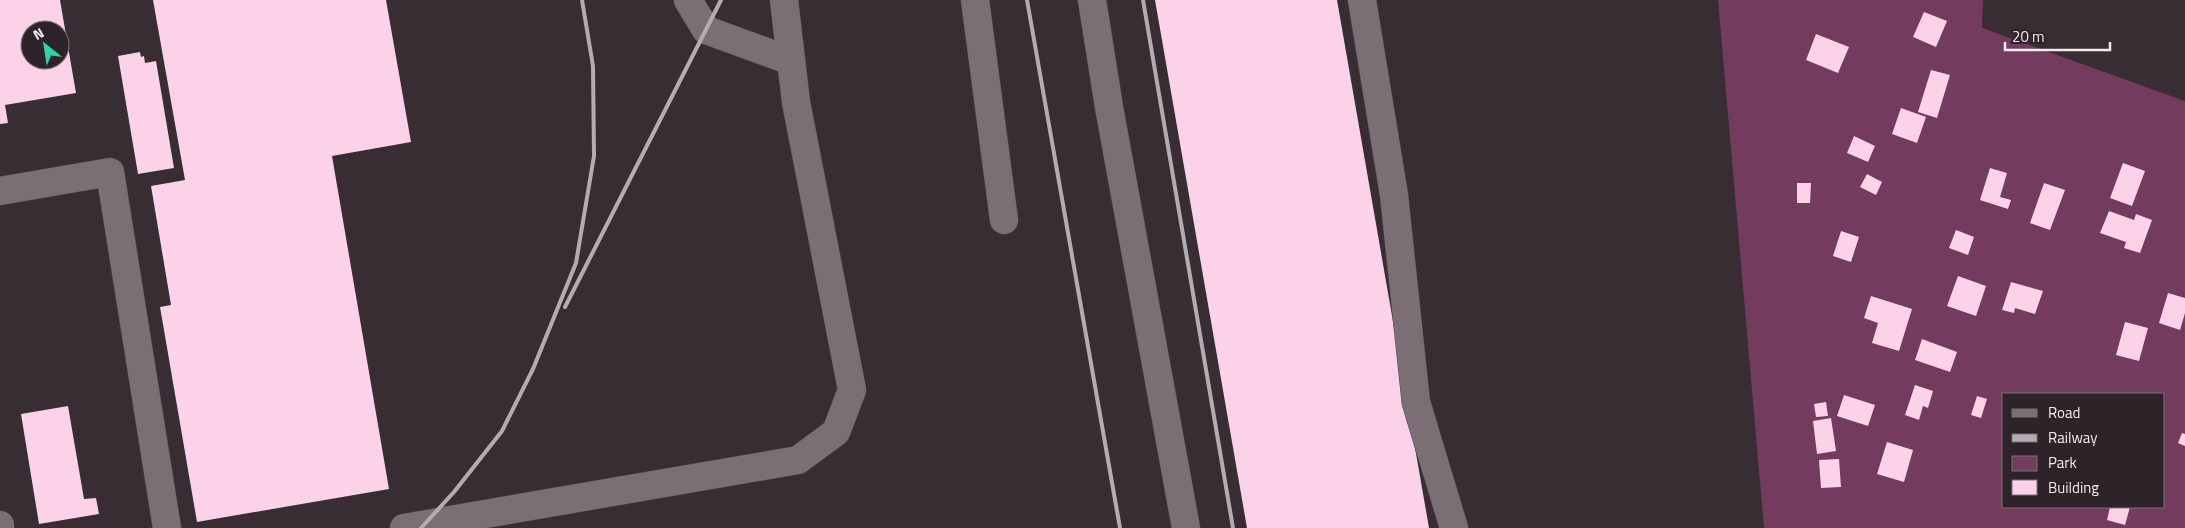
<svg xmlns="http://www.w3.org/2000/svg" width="2185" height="528" viewBox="0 0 2185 528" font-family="'Titillium Web',sans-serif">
<rect width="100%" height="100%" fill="#372d32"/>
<path fill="#733b5d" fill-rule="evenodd" d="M1718 0H1983L1982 28 2185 101V528H1764ZM2004 394H2164V507H2004Z"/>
<path fill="#fbd2e8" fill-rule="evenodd" d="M0 0H60L76 93 5 105 8 123 0 124ZM30 30H60V60H30Z
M153 0H386L411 142 332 156 389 489 197 522 160 307 171 305 151 186 185 180Z
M1155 0H1337L1429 528H1247Z
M1924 12 1947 21 1936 47 1913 37Z
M1816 34 1849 47 1838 73 1806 60Z
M140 52 141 57 144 56 145 63 156 61 174 168 138 174 118 56Z
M1931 70 1950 75 1937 118 1918 112Z
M1901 108 1926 117 1917 143 1892 134Z
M1854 136 1875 146 1868 162 1847 153Z
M2123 163 2145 171 2132 206 2110 198Z
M1990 168 2007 173 2000 197 2011 200 2008 209 1980 200Z
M1867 174 1882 182 1876 195 1860 187Z
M1797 183H1811L1810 203H1797Z
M2044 183 2065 190 2050 230 2030 223Z
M2109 211 2134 220 2136 214 2152 220 2140 253 2124 248 2126 242 2100 233Z
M1956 230 1974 237 1968 255 1949 248Z
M1841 231 1859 237 1851 262 1833 256Z
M1958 276 1986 286 1976 316 1947 306Z
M2011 282 2043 291 2035 314 2015 308 2014 313 2002 310Z
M2168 293 2185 298V313L2180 330 2159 323Z
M1871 296 1912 309 1899 351 1872 343 1878 323 1864 318Z
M2125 322 2148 328 2139 361 2116 355Z
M1922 339 1957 352 1950 372 1915 360Z
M1915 385 1933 391 1928 408 1923 406 1919 420 1905 415Z
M1844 395 1875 405 1868 426 1837 416Z
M1977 396 1987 399 1981 418 1971 415Z
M1826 402 1828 416 1816 417 1814 404Z
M68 406 84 499 96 498 99 514 39 524 21 414Z
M1831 418 1836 451 1817 454 1813 421Z
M2182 433 2185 434V446L2178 443Z
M1887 442 1913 450 1904 482 1877 474Z
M1839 459 1841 487 1821 488 1819 460Z
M2110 507H2130L2125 525 2107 520Z"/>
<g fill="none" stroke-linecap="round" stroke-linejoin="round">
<defs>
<path id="minor" d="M688 0 706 30 791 61
M975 0 1004 220
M1092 0 1109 107 1186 528
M1362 0 1394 195 1416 402 1454 528
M0 191 110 172 167 528
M0 525V528
M404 528 798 460 836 432 852 390 796 102 784 0"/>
</defs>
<use href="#minor" stroke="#554c51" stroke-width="29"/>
<use href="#minor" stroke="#7b6f75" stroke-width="28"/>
<path stroke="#b4acb1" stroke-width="4" d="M1027 0 1120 528
M1143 0 1233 528
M565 307 721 0
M421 528 454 492 502 431 533 369 576 263 594 156 593 66 582 0"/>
</g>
<rect x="2002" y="393" width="162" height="115" fill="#2d2329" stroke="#7b7378"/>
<rect x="2012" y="409" width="25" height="8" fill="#7b6f75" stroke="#7b7378"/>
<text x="2048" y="418" font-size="15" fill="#f1eaee">Road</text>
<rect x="2012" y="434" width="25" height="8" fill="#b4acb1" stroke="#7b7378"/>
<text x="2048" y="443" font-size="15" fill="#f1eaee">Railway</text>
<rect x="2012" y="456" width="25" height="15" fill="#733b5d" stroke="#7b7378"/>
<text x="2048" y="468" font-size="15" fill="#f1eaee">Park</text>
<rect x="2012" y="480" width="25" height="15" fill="#fbd2e8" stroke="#7b7378"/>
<text x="2048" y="493" font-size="15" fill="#f1eaee">Building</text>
<g transform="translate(45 45) rotate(330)"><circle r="24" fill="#2d2329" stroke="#7b7378"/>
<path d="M0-4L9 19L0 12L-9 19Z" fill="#2cd5ab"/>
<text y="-8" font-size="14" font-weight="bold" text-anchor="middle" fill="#f1eaee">N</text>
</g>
<path d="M2005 42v8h105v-8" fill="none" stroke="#f1eaee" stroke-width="2.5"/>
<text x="2012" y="42" font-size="15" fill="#f1eaee" stroke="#2d2329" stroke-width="4" paint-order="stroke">20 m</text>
</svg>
